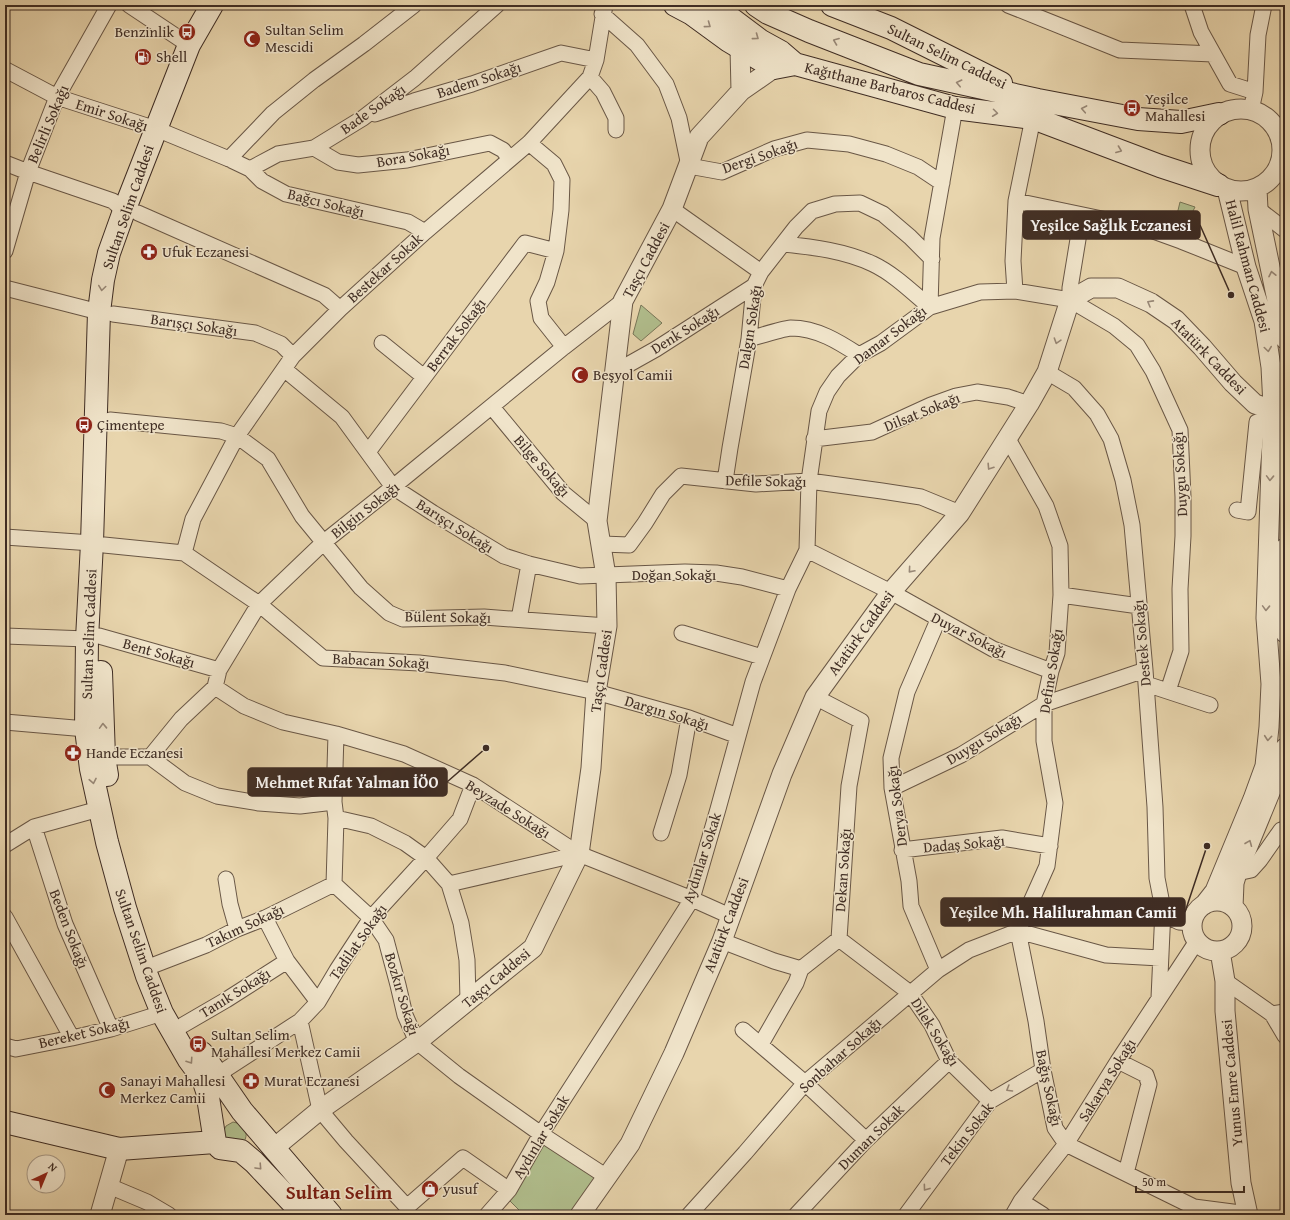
<svg xmlns="http://www.w3.org/2000/svg" width="1290" height="1220" viewBox="0 0 1290 1220" font-family="'Gentium Book Plus',serif">
<rect width="100%" height="100%" fill="#e8d5ad"/>
<filter id="stains"><feTurbulence type="fractalNoise" baseFrequency=".005" numOctaves="4"/><feColorMatrix values="0 0 0 0 .2 0 0 0 0 .09 0 0 0 0 .02 0 0 0 .5 -.17"/></filter>
<radialGradient id="worn" r=".72"><stop offset=".6" stop-color="#630" stop-opacity="0"/><stop offset="1" stop-color="#630" stop-opacity=".3"/></radialGradient>
<path fill="#b1be8d" stroke="#787658" d="M1180 202 1195 207 1185 227 1175 223Z
M641 305 662 323 641 341 633 334Z
M233 1122 241 1124C246 1130 248 1134 244 1142L229 1145 223 1132 226 1126Z
M542 1139 599 1177 572 1215H524L509 1200Z"/>
<g fill="none" stroke-linecap="round" stroke-linejoin="round">
<defs>
<path id="minor" d="M129 5 189 45
M1008 5 1120 50 1213 54
M1192 5 1201 32 1230 84 1255 92 1251 110
M602 14 637 45 666 84 679 118 689 166 722 172 774 149 807 140 849 144 886 154 918 167 942 183
M5 71 6 70 57 97 156 129
M590 77 603 92 616 118V130
M1255 92 1258 35 1264 5
M375 114 414 101 472 84 561 53 596 60
M166 133 229 159 250 169 262 181 286 194 408 222 425 232
M529 143 554 164 562 180 561 210 556 251 547 282 538 301 541 318 564 347
M314 148 338 162 358 165 407 160 490 143 503 150 510 159
M229 159 273 113 314 80 364 44 414 5
M5 163 28 172 113 201 124 211
M250 169 278 154 314 148 363 118 415 78 497 5
M1016 201 1145 228 1181 241 1246 267
M672 209 761 272
M1258 209 1285 230
M138 213 324 295 340 309
M783 244C814 247 845 251 873 264 894 274 912 292 930 307
M5 251 28 172 57 97 109 5
M5 288 99 312
M1015 291 1013 261 1016 201 1033 118
M1070 300V288L1082 215
M930 307 932 238 955 108
M113 314 255 333 281 344 293 356
M749 339C760 336 781 329 791 328 817 328 839 342 859 355
M382 343 424 377
M284 369 342 417 393 487 433 513 504 556 529 564 580 576 685 572 716 573 742 577 788 589
M615 372 656 349 754 286
M1047 372 1074 388 1097 414 1111 439 1123 480 1132 525 1145 670 1155 807 1157 878 1163 909 1171 918 1179 922 1192 923
M492 407 563 493 597 521
M110 420 221 431 237 436 268 459 302 516 361 588 389 613 403 619 484 617 607 626
M814 439 872 432 931 405 956 396 977 392 1008 397 1029 404
M1008 439 1046 506 1060 546 1061 595 1057 653 1051 671 1044 704V741L1055 803 1047 866 1018 931
M368 452 525 243 556 251
M725 481 730 448 749 339 754 286 761 272 796 227 812 211 835 204 860 203 883 214 910 237 932 259
M1237 510 1248 512 1257 422 1272 418
M5 537 92 543
M602 544 629 545 645 523 663 494 681 476 756 484 809 481 882 491 921 497 960 513
M104 545 184 553 259 604 323 658 419 663 505 673 596 692 689 718 738 736
M807 550 891 592 993 649 1051 671
M184 553 193 519 237 436 293 356 340 309 425 232 529 143 590 77 596 60 605 5
M1061 595 1139 606
M519 619 529 564
M938 620 907 692 891 758 892 788 909 881 911 906 938 970
M682 633 762 657
M5 636 87 639
M99 636 219 670
M1146 684 1210 705
M215 687 244 706 283 722 336 734 404 754 473 785 579 854 692 899 730 916
M5 722 86 729
M336 734 334 802 336 818 334 884 371 918 386 940 398 985 405 1015 417 1042 459 1076 541 1134 607 1177
M104 757H150L185 783 217 796 259 803 300 806 334 802
M150 757 181 719 215 687 219 670 259 604 324 542 393 487 564 347 623 301
M892 788 961 755 1044 704 1145 670
M336 818 371 826 405 843 426 858 449 884 461 923 467 960 468 1001
M34 827 65 924 111 1029
M661 833 679 775 689 718
M5 845 34 827 99 809
M902 850 1002 838 1050 846
M1237 873 1251 870 1260 860 1281 830 1285 829
M226 879 230 904 237 929
M449 884 579 854
M5 917 72 1038
M265 918 287 961 318 1002
M1018 931 1036 1021 1043 1070 1055 1128 1066 1144 1194 1207 1248 1214
M1018 931 1106 955 1160 958
M839 939 910 993 932 1025 949 1061 990 1101
M722 941 774 961 801 969 839 939 849 786 861 721 815 697
M154 965 206 945 237 929 265 918 334 884
M1225 981 1272 1014 1285 1012
M1159 998 1163 909
M1272 1014 1285 1036
M300 1021 320 1110 346 1141 407 1207 463 1158 509 1190
M183 1025 226 1000 287 961
M743 1030 805 1083 866 1140
M761 1044 796 983 801 969
M5 1046 16 1049 72 1038 111 1029 162 1013
M1118 1061 1146 1075 1149 1084 1126 1173
M217 1075 300 1021 318 1002 337 970 371 918 426 858 460 819 473 785
M109 1186 147 1202 169 1215
M1021 1201 1043 1215
M487 1215 509 1190 541 1134 650 965 692 899 718 809 753 682 788 589 807 550 809 481 819 411 827 392 838 376 859 355 881 343 930 307 980 292 1015 291 1070 300 1114 326 1137 345 1153 371 1180 430 1183 497V536L1180 589 1181 651 1168 691
M689 1215 745 1153 805 1083 938 970 969 950 1018 931
M796 1215 866 1140 949 1061
M906 1215 990 1101 1043 1070
M1013 1215 1021 1201 1066 1144 1118 1061 1197 941"/>
<path id="tertiary" d="M740 48 741 91
M1200 150a41 41 0 1 1 82 0a41 41 0 1 1-82 0Z
M1257 189 1258 209 1285 339
M1285 548 1283 601 1285 633
M1192 926a25 25 0 1 1 50 0a25 25 0 1 1-50 0Z
M1204 905 1215 891 1253 799 1265 766 1269 727 1271 684 1266 618 1273 406 1271 367 1264 321 1246 267 1227 189
M1233 907 1234 883 1237 873 1283 761 1285 748
M1220 951 1225 981V1011L1241 1183 1248 1215
M274 1148 320 1110 417 1042 533 948 579 854 591 768 596 692 607 626 606 576 597 521 623 301 672 209 699 137 741 91 774 68
M100 1215 119 1149
M580 1215 630 1144 674 1053 722 941 782 774 815 697 891 592 960 513 1029 404 1047 372 1070 300 1091 288H1118L1151 303 1176 320 1202 347 1233 383 1255 404 1267 408 1273 406"/>
<path id="secondary" d="M212 5 189 45 124 211 109 253 103 280 99 312 92 543 87 639 86 729 91 769 107 842 125 908 147 976 162 1013 189 1060 203 1079 207 1091 215 1142 220 1148 241 1151 254 1162 304 1215
M675 5 692 14 729 41 774 68 795 64
M713 5 761 41 781 52 795 64 955 108 1033 118 1160 166 1218 185
M756 5 768 13 809 31 919 74 1038 100 1138 119 1181 122 1219 114
M832 5 891 28 1001 83
M101 672 104 757 107 775
M202 1053 242 1111 331 1215
M5 1122 119 1149 215 1142"/>
</defs>
<use href="#minor" stroke="#695746" stroke-width="17"/>
<use href="#tertiary" stroke="#695746" stroke-width="21"/>
<use href="#secondary" stroke="#3f2d24" stroke-width="24"/>
<use href="#minor" stroke="#f0e4ca" stroke-width="15"/>
<use href="#tertiary" stroke="#f0e4ca" stroke-width="19"/>
<use href="#secondary" stroke="#f0e4ca" stroke-width="22"/>
</g>
<defs><path id="oneway-chevron" d="M-2-3.5L2.5 0L-2 3.5" fill="none" stroke-width="1.6" stroke-linecap="round" stroke-linejoin="round"/></defs>
<g stroke="#988877">
<use href="#oneway-chevron" transform="translate(708 25) rotate(36)"/>
<use href="#oneway-chevron" transform="translate(756 37) rotate(36)"/>
<use href="#oneway-chevron" transform="translate(836 41) rotate(-159)"/>
<use href="#oneway-chevron" transform="translate(959 83) rotate(-167)"/>
<use href="#oneway-chevron" transform="translate(1084 109) rotate(-169)"/>
<use href="#oneway-chevron" transform="translate(995 113) rotate(7)"/>
<use href="#oneway-chevron" transform="translate(1119 150) rotate(21)"/>
<use href="#oneway-chevron" transform="translate(1272 274) rotate(-102)"/>
<use href="#oneway-chevron" transform="translate(102 288) rotate(98)"/>
<use href="#oneway-chevron" transform="translate(1150 303) rotate(-151)"/>
<use href="#oneway-chevron" transform="translate(1057 341) rotate(108)"/>
<use href="#oneway-chevron" transform="translate(1268 349) rotate(82)"/>
<use href="#oneway-chevron" transform="translate(990 467) rotate(123)"/>
<use href="#oneway-chevron" transform="translate(1270 478) rotate(92)"/>
<use href="#oneway-chevron" transform="translate(911 570) rotate(131)"/>
<use href="#oneway-chevron" transform="translate(1266 608) rotate(92)"/>
<use href="#oneway-chevron" transform="translate(103 726) rotate(-92)"/>
<use href="#oneway-chevron" transform="translate(1268 738) rotate(95)"/>
<use href="#oneway-chevron" transform="translate(93 781) rotate(79)"/>
<use href="#oneway-chevron" transform="translate(1249 843) rotate(-68)"/>
<use href="#oneway-chevron" transform="translate(190 1061) rotate(56)"/>
<use href="#oneway-chevron" transform="translate(1009 1089) rotate(149)"/>
<use href="#oneway-chevron" transform="translate(259 1167) rotate(47)"/>
<use href="#oneway-chevron" transform="translate(926 1188) rotate(126)"/>
</g>
<defs>
<symbol id="bus-disc" viewBox="-11 -11 22 22"><circle r="9.5" fill="#8f2418" stroke="#f0e4ca"/><path d="M-5-6H5V4H4V6H2V4H-2V6H-4V4H-5ZM-3.5-4V0h7V-4ZM-3.5 1.2v1.5H-2V1.2ZM2 1.2v1.5H3.5V1.2Z" fill="#fff"/></symbol>
<symbol id="mosque-disc" viewBox="-11 -11 22 22"><circle r="9.5" fill="#8f2418" stroke="#f0e4ca"/><path d="M3.5-4.9A6 6 0 1 0 3.5 4.9A5 5 0 1 1 3.5-4.9Z" fill="#fff"/></symbol>
<symbol id="fuel-disc" viewBox="-11 -11 22 22"><circle r="9.5" fill="#8f2418" stroke="#f0e4ca"/><path d="M-5.5-6h7V0h2V4h1.3V-2.5L3-4.5l.8-.8L6-3V5H2.5V1h-1V6h-7ZM-4.2-4.7v3.2H.2V-4.7Z" fill="#fff"/></symbol>
<symbol id="pharmacy-disc" viewBox="-11 -11 22 22"><circle r="9.5" fill="#8f2418" stroke="#f0e4ca"/><path d="M-2-6h4v4h4v4h-4v4h-4v-4h-4v-4h4Z" fill="#fff"/></symbol>
<symbol id="shop-disc" viewBox="-11 -11 22 22"><circle r="9.5" fill="#8f2418" stroke="#f0e4ca"/><path d="M-5-2.5h2.3a2.7 3.5 0 0 1 5.4 0H5L5.5 6h-11ZM-1.5-2.5h3a1.5 2.3 0 0 0-3 0Z" fill="#fff"/></symbol>
</defs>
<g fill-rule="evenodd">
<use href="#bus-disc" x="177" y="22" width="20" height="20"/>
<use href="#mosque-disc" x="242" y="29" width="20" height="20"/>
<use href="#fuel-disc" x="133" y="47" width="20" height="20"/>
<use href="#bus-disc" x="1122" y="98" width="20" height="20"/>
<use href="#pharmacy-disc" x="139" y="242" width="20" height="20"/>
<use href="#mosque-disc" x="570" y="365" width="20" height="20"/>
<use href="#bus-disc" x="74" y="415" width="20" height="20"/>
<use href="#pharmacy-disc" x="63" y="743" width="20" height="20"/>
<use href="#bus-disc" x="188" y="1034" width="20" height="20"/>
<use href="#pharmacy-disc" x="241" y="1071" width="20" height="20"/>
<use href="#mosque-disc" x="97" y="1080" width="20" height="20"/>
<use href="#shop-disc" x="420" y="1179" width="20" height="20"/>
</g>
<g text-anchor="middle" stroke-width="3" stroke-linejoin="round" paint-order="stroke">
<g font-size="15" fill="#3f2d24" stroke="#f0e4ca" text-anchor="start">
<text x="265" y="35">Sultan Selim<tspan x="265" dy="17">Mescidi</tspan></text>
<text x="174" y="37" text-anchor="end">Benzinlik</text>
<text x="156" y="62">Shell</text>
<text x="1145" y="104">Yeşilce<tspan x="1145" dy="17">Mahallesi</tspan></text>
<text x="162" y="257">Ufuk Eczanesi</text>
<text x="593" y="380">Beşyol Camii</text>
<text x="97" y="430">Çimentepe</text>
<text x="86" y="758">Hande Eczanesi</text>
<text x="211" y="1040">Sultan Selim<tspan x="211" dy="17">Mahallesi Merkez Camii</tspan></text>
<text x="120" y="1086">Sanayi Mahallesi<tspan x="120" dy="17">Merkez Camii</tspan></text>
<text x="264" y="1086">Murat Eczanesi</text>
<text x="443" y="1194">yusuf</text>
</g>
<g font-size="15" fill="#3f2d24" stroke="#f0e4ca">
<text transform="translate(947 56) rotate(26)" y="5">Sultan Selim Caddesi</text>
<text transform="translate(479 80) rotate(-18)" y="5">Badem Sokağı</text>
<text transform="translate(890 88) rotate(14)" y="5">Kağıthane Barbaros Caddesi</text>
<text transform="translate(373 109) rotate(-35)" y="5">Bade Sokağı</text>
<text transform="translate(112 115) rotate(18)" y="5">Emir Sokağı</text>
<text transform="translate(48 124) rotate(-67)" y="5">Belirli Sokağı</text>
<text transform="translate(413 156) rotate(-10)" y="5">Bora Sokağı</text>
<text transform="translate(760 156) rotate(-19)" y="5">Dergi Sokağı</text>
<text transform="translate(326 203) rotate(14)" y="5">Bağcı Sokağı</text>
<text transform="translate(128 207) rotate(-71)" y="5">Sultan Selim Caddesi</text>
<text transform="translate(646 260) rotate(-62)" y="5">Taşçı Caddesi</text>
<text transform="translate(1248 266) rotate(75)" y="5">Halil Rahman Caddesi</text>
<text transform="translate(385 268) rotate(-42)" y="5">Bestekar Sokak</text>
<text transform="translate(194 325) rotate(8)" y="5">Barışçı Sokağı</text>
<text transform="translate(750 327) rotate(-81)" y="5">Dalgın Sokağı</text>
<text transform="translate(685 330) rotate(-32)" y="5">Denk Sokağı</text>
<text transform="translate(456 335) rotate(-53)" y="5">Berrak Sokağı</text>
<text transform="translate(890 335) rotate(-37)" y="5">Damar Sokağı</text>
<text transform="translate(1209 356) rotate(46)" y="5">Atatürk Caddesi</text>
<text transform="translate(922 412) rotate(-22)" y="5">Dilsat Sokağı</text>
<text transform="translate(542 466) rotate(49)" y="5">Bilge Sokağı</text>
<text transform="translate(1180 474) rotate(-93)" y="5">Duygu Sokağı</text>
<text transform="translate(766 481) rotate(1)" y="5">Defile Sokağı</text>
<text transform="translate(365 510) rotate(-38)" y="5">Bilgin Sokağı</text>
<text transform="translate(455 526) rotate(32)" y="5">Barışçı Sokağı</text>
<text x="674" y="580">Doğan Sokağı</text>
<text transform="translate(448 617) rotate(1)" y="5">Bülent Sokağı</text>
<text transform="translate(861 633) rotate(-54)" y="5">Atatürk Caddesi</text>
<text transform="translate(89 634) rotate(-88)" y="5">Sultan Selim Caddesi</text>
<text transform="translate(969 635) rotate(27)" y="5">Duyar Sokağı</text>
<text transform="translate(1142 643) rotate(-95)" y="5">Destek Sokağı</text>
<text transform="translate(159 653) rotate(16)" y="5">Bent Sokağı</text>
<text transform="translate(381 661) rotate(3)" y="5">Babacan Sokağı</text>
<text transform="translate(601 671) rotate(-82)" y="5">Taşçı Caddesi</text>
<text transform="translate(1051 671) rotate(-81)" y="5">Define Sokağı</text>
<text transform="translate(667 713) rotate(17)" y="5">Dargın Sokağı</text>
<text transform="translate(984 739) rotate(-31)" y="5">Duygu Sokağı</text>
<text transform="translate(897 806) rotate(-97)" y="5">Derya Sokağı</text>
<text transform="translate(508 809) rotate(32)" y="5">Beyzade Sokağı</text>
<text transform="translate(964 844) rotate(-5)" y="5">Dadaş Sokağı</text>
<text transform="translate(702 858) rotate(-72)" y="5">Aydınlar Sokak</text>
<text transform="translate(843 870) rotate(-86)" y="5">Dekan Sokağı</text>
<text transform="translate(726 925) rotate(-69)" y="5">Atatürk Caddesi</text>
<text transform="translate(245 926) rotate(-25)" y="5">Takım Sokağı</text>
<text transform="translate(69 929) rotate(69)" y="5">Beden Sokağı</text>
<text transform="translate(358 942) rotate(-55)" y="5">Tadilat Sokağı</text>
<text transform="translate(141 951) rotate(71)" y="5">Sultan Selim Caddesi</text>
<text transform="translate(496 978) rotate(-40)" y="5">Taşçı Caddesi</text>
<text transform="translate(235 993) rotate(-32)" y="5">Tanık Sokağı</text>
<text transform="translate(402 994) rotate(73)" y="5">Bozkır Sokağı</text>
<text transform="translate(935 1032) rotate(58)" y="5">Dilek Sokağı</text>
<text transform="translate(84 1033) rotate(-13)" y="5">Bereket Sokağı</text>
<text transform="translate(840 1055) rotate(-42)" y="5">Sonbahar Sokağı</text>
<text transform="translate(1107 1080) rotate(-58)" y="5">Sakarya Sokağı</text>
<text transform="translate(1232 1083) rotate(-95)" y="5">Yunus Emre Caddesi</text>
<text transform="translate(1049 1088) rotate(78)" y="5">Bağış Sokağı</text>
<text transform="translate(967 1134) rotate(-52)" y="5">Tekin Sokak</text>
<text transform="translate(541 1137) rotate(-59)" y="5">Aydınlar Sokak</text>
<text transform="translate(871 1137) rotate(-45)" y="5">Duman Sokak</text>
</g>
<g font-size="19" font-weight="bold" fill="#7a1f14" stroke="#f0e4ca">
<text x="339" y="1199">Sultan Selim</text>
</g>
</g>
<path fill="none" stroke="#3f2d24" stroke-width="1.5" d="M1231 295L1200 225M486 748L447 782M1207 846L1185 912"/>
<g fill="#3f2d24" stroke="#f0e4ca" stroke-width="1.5">
<circle cx="1231" cy="295" r="4"/>
<circle cx="486" cy="748" r="4"/>
<circle cx="1207" cy="846" r="4"/>
</g>
<g fill="#3f2d24" stroke="#3f2d24" stroke-width="1.5">
<rect x="1023" y="211" width="177" height="28" rx="4"/>
<rect x="248" y="768" width="199" height="28" rx="4"/>
<rect x="941" y="898" width="244" height="28" rx="4"/>
</g>
<g font-size="16" text-anchor="middle" font-weight="bold" fill="#fff">
<text x="1111" y="231">Yeşilce Sağlık Eczanesi</text>
<text x="347" y="788">Mehmet Rıfat Yalman İÖO</text>
<text x="1063" y="918">Yeşilce Mh. Halilurahman Camii</text>
</g>
<rect width="1290" height="1220" fill="none" stroke="#e8d5ad" stroke-width="20"/>
<rect x="6" y="6" width="1278" height="1208" fill="none" stroke="#3f2d24" stroke-width="2"/>
<rect x="10" y="10" width="1270" height="1200" fill="none" stroke="#3f2d24"/>
<g transform="translate(46 1174) rotate(44)"><circle r="19" fill="#f0e4ca" stroke="#a99b88"/>
<path d="M0-3L7 15L0 10L-7 15Z" fill="#8f2418"/>
<text y="-6" font-size="11" font-weight="bold" text-anchor="middle" fill="#3f2d24">N</text>
</g>
<path d="M1136 1186v6h108v-6" fill="none" stroke="#3f2d24" stroke-width="2"/>
<text x="1142" y="1186" font-size="12" fill="#3f2d24" stroke="#f0e4ca" stroke-width="3" paint-order="stroke">50 m</text>
<rect width="100%" height="100%" filter="url(#stains)"/>
<rect width="100%" height="100%" fill="url(#worn)"/>
</svg>
